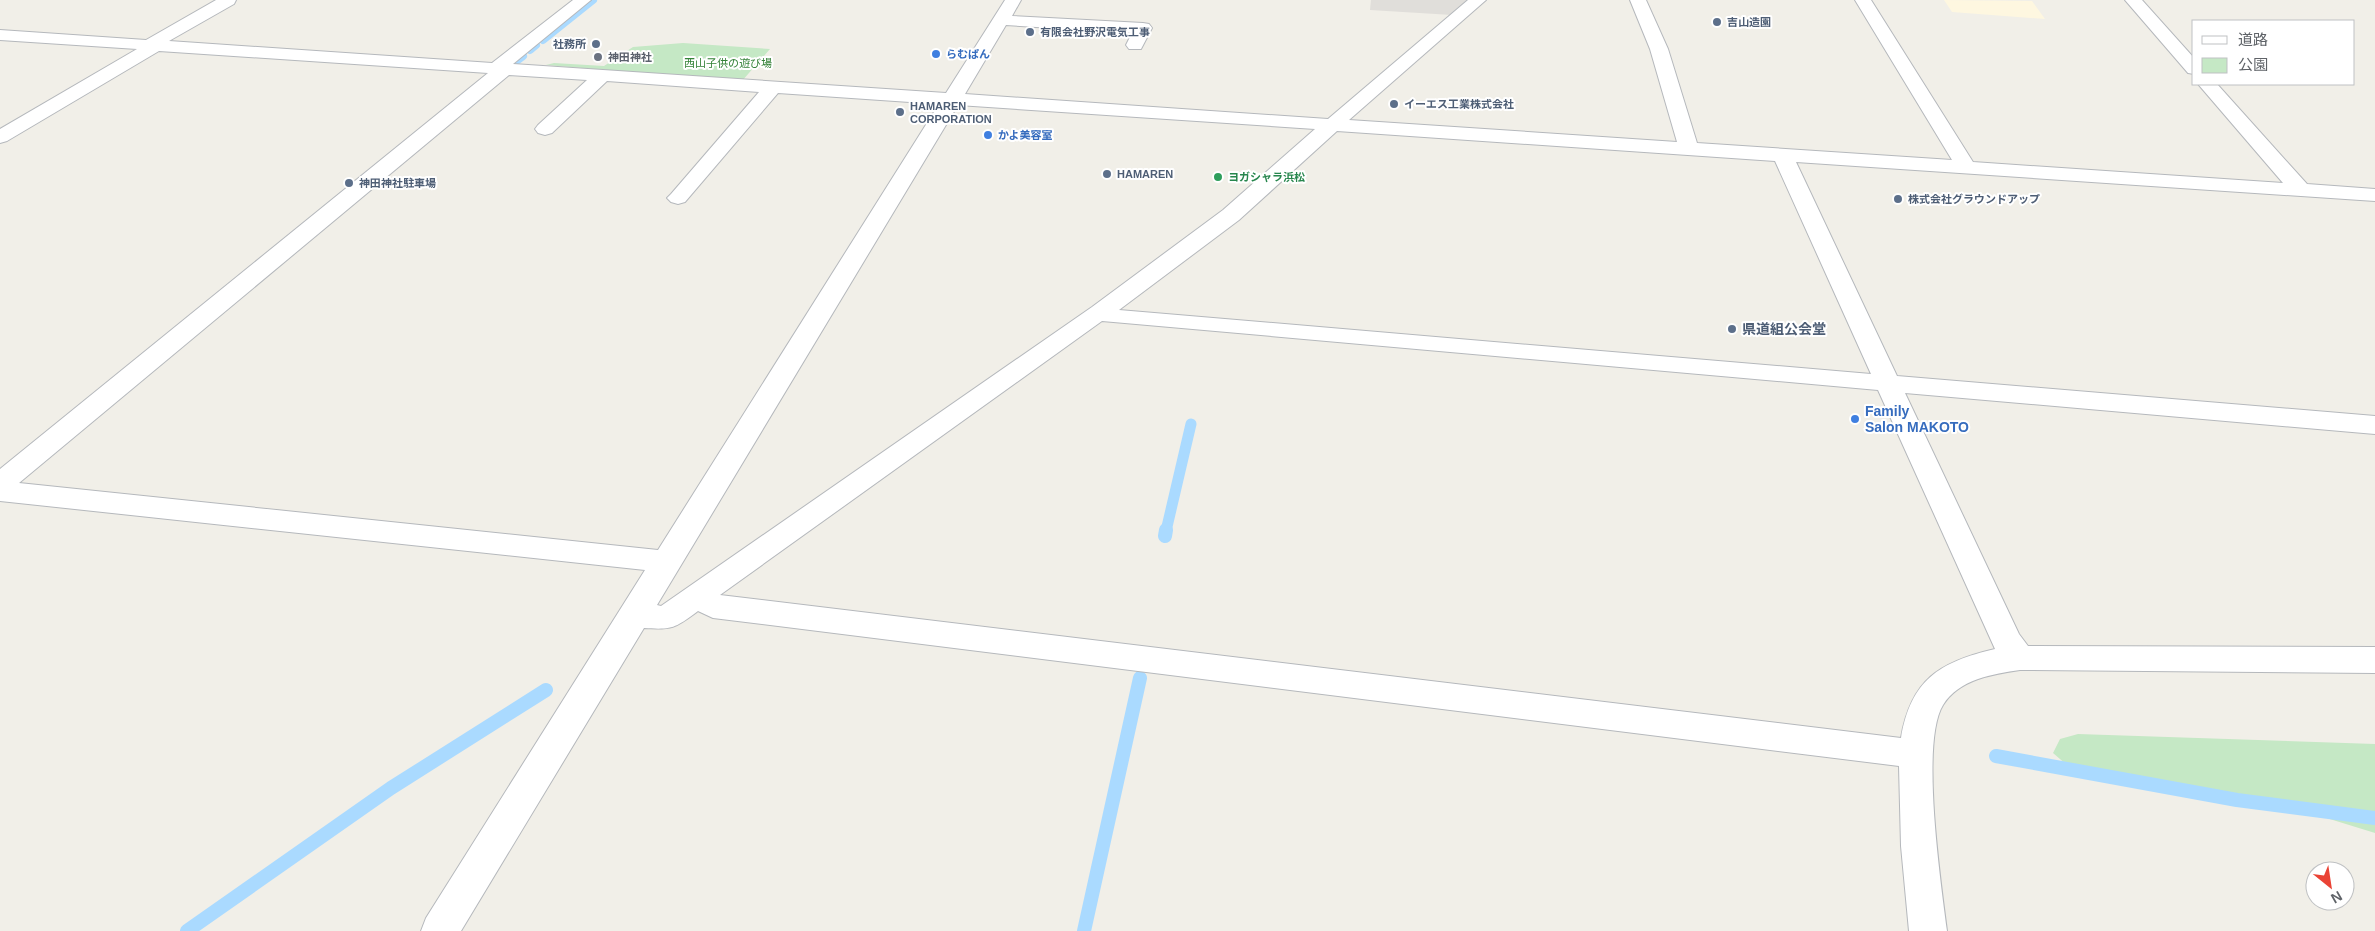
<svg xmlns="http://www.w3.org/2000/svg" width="2375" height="931" viewBox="0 0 2375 931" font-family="Arial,'Noto Sans JP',sans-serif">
<rect width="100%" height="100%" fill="#f1efe8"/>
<path fill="#fef7e0" d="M1944 0 2032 1 2045 19 1952 12Z"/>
<path fill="#e0deda" d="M1371 0H1469L1452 15 1370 10Z"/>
<path fill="#c5e8c5" d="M683 43 770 49 742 81 546 65 554 63 604 66 633 47Z
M2078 734 2375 744V833L2268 800 2197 788 2104 779 2075 772 2053 753 2060 739Z"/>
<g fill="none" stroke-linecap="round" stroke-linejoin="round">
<path stroke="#aadaff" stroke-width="8" d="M543 40 593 0
M530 50 536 45
M515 62 523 56"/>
<path stroke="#aadaff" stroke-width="11" d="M1166 531 1191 424"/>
<path stroke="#aadaff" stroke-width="14" d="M1165 536 1166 530
M1996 756 2237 800 2375 818
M187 931 391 788 546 690
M1084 931 1140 678"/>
<defs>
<path id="minor" d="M216 0H236L234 4 169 41 492 63 573 0H591L513 64 946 93 1005 0H1021L1012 16 1143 23 1149 24 1152 28 1141 49H1129L1126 45 1132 33 1006 25 965 94 1328 119 1468 0H1486L1349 120 1677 142 1650 49 1630 0H1646L1668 49 1697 143 1952 160 1855 0H1871L1973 162 2283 183 2198 84H2217L2307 184 2375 189V201L1796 162 1897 376 2375 416V434L1905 393 2019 634 2028 646 2375 647V673L2020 670C1993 674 1959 679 1943 705 1920 742 1941 884 1947 931H1909L1901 846 1899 766 713 618 698 611C675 628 673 630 644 628L461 931H421L426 918 645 570 0 501V469L488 73 159 51 7 141 0 143V129L137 49 0 40V30L146 40ZM509 75 587 80 538 125 535 129 538 133 545 135 552 133 607 81 759 92 671 194 667 198 671 202 678 204 685 202 778 93 939 104 658 550 19 483ZM958 105 1315 129 1223 210 1092 307 661 606 657 605ZM1337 131 1775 161 1871 374 1119 310 1239 220ZM1102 321 1878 390 1995 649C1939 662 1911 680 1901 738L720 595Z
M2125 0H2142L2194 58V74L2188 73Z"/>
</defs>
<use href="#minor" stroke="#b5b8bc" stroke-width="2"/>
<use href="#minor" fill="#fff" fill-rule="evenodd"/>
</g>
<g fill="#5c6f8a" stroke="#fff" stroke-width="2">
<circle cx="1717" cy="22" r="5"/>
<circle cx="1030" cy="32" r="5"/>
<circle cx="596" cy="44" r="5"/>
<circle cx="1394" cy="104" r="5"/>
<circle cx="900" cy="112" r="5"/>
<circle cx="1107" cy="174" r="5"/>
<circle cx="349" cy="183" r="5"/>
<circle cx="1898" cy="199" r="5"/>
<circle cx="1732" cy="329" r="5"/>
</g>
<g fill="#3f7fe0" stroke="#fff" stroke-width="2">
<circle cx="936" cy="54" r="5"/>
<circle cx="988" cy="135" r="5"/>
<circle cx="1855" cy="419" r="5"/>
</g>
<circle fill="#6b7280" stroke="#fff" stroke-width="2" cx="598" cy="57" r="5"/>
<circle fill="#2e9e5b" stroke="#fff" stroke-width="2" cx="1218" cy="177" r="5"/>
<g text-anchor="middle" stroke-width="4" stroke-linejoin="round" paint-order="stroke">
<g font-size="11" font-weight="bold" fill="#4e5e75" stroke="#fff" text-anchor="start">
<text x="1727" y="26">吉山造園</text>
<text x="1040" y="36">有限会社野沢電気工事</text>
<text x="586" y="48" text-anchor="end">社務所</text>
<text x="1404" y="108">イーエス工業株式会社</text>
<text x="910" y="110">HAMAREN<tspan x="910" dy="13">CORPORATION</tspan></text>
<text x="1117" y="178">HAMAREN</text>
<text x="359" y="187">神田神社駐車場</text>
<text x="1908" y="203">株式会社グラウンドアップ</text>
</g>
<g font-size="11" font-weight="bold" fill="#366cbe" stroke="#fff" text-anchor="start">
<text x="946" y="58">らむぱん</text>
<text x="998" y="139">かよ美容室</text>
</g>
<g font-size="11" font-weight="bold" fill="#5b616d" stroke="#fff" text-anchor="start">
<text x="608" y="61">神田神社</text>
</g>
<g font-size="11" fill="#348238" stroke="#fff">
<text x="728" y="67">西山子供の遊び場</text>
</g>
<g font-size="11" font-weight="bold" fill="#27864d" stroke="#fff" text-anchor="start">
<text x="1228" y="181">ヨガシャラ浜松</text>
</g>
<g font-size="14" font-weight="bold" fill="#4e5e75" stroke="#fff" text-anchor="start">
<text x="1742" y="334">県道組公会堂</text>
</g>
<g font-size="14" font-weight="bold" fill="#366cbe" stroke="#fff" text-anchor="start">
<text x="1865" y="416">Family<tspan x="1865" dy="16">Salon MAKOTO</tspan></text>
</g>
</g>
<rect x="2192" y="20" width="162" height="65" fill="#ffffff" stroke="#bfc1c3"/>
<rect x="2202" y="36" width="25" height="8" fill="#ffffff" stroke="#bfc1c3"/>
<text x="2238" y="45" font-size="15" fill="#5f6368">道路</text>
<rect x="2202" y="58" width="25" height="15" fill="#c5e8c5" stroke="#bfc1c3"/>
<text x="2238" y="70" font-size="15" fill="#5f6368">公園</text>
<g transform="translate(2330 886) rotate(150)"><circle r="24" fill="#ffffff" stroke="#bfc1c3"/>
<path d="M0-4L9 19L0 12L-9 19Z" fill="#ea4335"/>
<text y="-8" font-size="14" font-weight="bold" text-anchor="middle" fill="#5f6368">N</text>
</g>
</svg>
